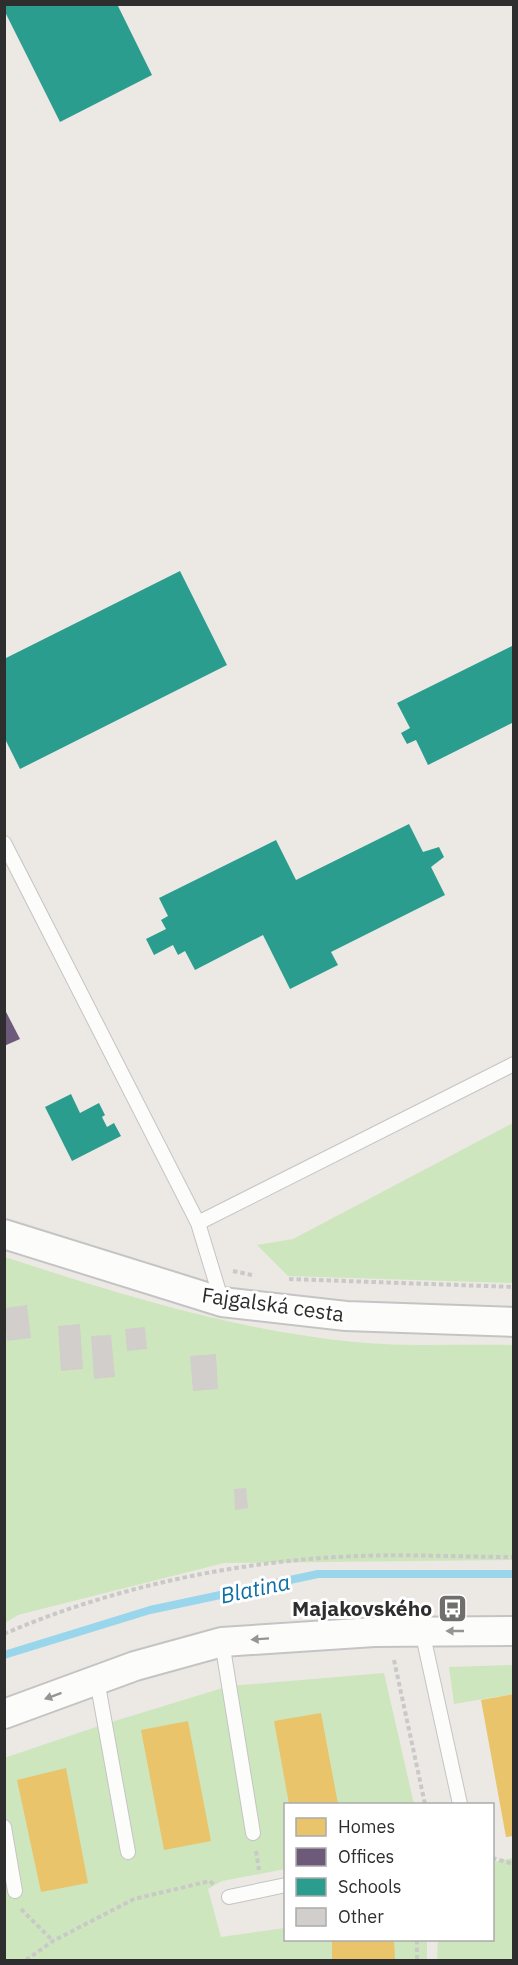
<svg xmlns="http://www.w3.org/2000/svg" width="518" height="1965" font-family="'IBM Plex Sans',sans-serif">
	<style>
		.green { fill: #cee6be }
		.homes { fill: #e9c46a }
		.offices { fill: #6d597a }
		.schools { fill: #2a9d8f }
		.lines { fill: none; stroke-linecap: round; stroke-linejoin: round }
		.stream { stroke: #99d6ec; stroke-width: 8 }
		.building { fill: #d1cecb }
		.service-casing { stroke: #c5c4c5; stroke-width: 16 }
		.minor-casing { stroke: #c5c4c5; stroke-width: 32 }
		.path { stroke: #c9c9c8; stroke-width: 4; stroke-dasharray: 4.5 3; stroke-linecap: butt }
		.service { stroke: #fcfcfb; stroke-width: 14 }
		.minor { stroke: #fcfcfb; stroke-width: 28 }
		.oneway { fill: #959594 }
		.labels { text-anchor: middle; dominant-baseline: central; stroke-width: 6; stroke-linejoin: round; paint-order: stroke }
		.street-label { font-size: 21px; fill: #2e2e2e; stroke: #fff }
		.poi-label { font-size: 21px; font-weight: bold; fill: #2e2e2e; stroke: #fff; text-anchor: end }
		.water-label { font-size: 22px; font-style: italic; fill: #0d6fa3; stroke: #fff }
	</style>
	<rect width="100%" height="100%" fill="#ece8e4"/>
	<path class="green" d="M513 1123V1283L288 1276 257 1245 293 1239Z
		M5 1257C118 1294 234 1330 354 1342 406 1347 461 1344 513 1345V1560L224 1563 18 1615 5 1623Z
		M513 1665V1694L454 1704 449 1667Z
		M384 1673 414 1804H286L285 1869 222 1881 208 1889 221 1937 285 1928 286 1940H427V1960H5L4 1758 105 1724 229 1686Z
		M513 1858V1960H437L438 1940H492L493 1862Z"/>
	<path class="homes" d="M514 1694V1836L506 1837 481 1700Z
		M321 1713 338 1804H289L274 1721Z
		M188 1721 211 1841 164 1850 141 1730Z
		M66 1768 88 1883 41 1892 17 1780Z
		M332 1940H394L395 1960H332Z"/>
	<path class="offices" d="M4 1008 20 1039 4 1046Z"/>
	<path class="schools" d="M4 4H117L152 75 60 122 4 10Z
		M180 571 227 665 20 769 4 737V659Z
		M514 645V722L428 765 416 740 407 744 401 733 410 728 397 703Z
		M409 824 423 852 439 847 444 857 431 867 445 895 331 952 338 965 290 989 263 935 195 970 185 951 178 955 173 945 154 955 146 939 166 929 161 920 168 916 159 898 276 840 296 880Z
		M71 1094 80 1113 99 1103 105 1115 102 1117 107 1127 114 1123 121 1136 72 1161 45 1107Z"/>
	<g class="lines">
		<path class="stream" d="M4 1655 150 1610 318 1574H514"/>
	</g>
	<path class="building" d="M27 1305 31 1338 7 1341 4 1308Z
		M80 1324 83 1369 61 1371 58 1326Z
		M145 1327 147 1349 127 1351 125 1329Z
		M111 1335 115 1377 94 1379 91 1336Z
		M216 1354 218 1389 193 1391 190 1356Z
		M246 1488 248 1508 235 1510 234 1489Z"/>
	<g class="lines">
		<defs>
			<path id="service" d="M4 843 198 1223 222 1302
				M198 1223 514 1064
				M422 1631 460 1804
				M222 1642 253 1833
				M97 1680 128 1852
				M4 1827 15 1891
				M229 1897 286 1885"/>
			<path id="minor" d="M4 1234 222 1302 346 1316 514 1322
				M4 1714 135 1666 222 1642 374 1632 514 1631"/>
		</defs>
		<use href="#service" class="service-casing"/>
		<use href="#minor" class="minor-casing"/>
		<path class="path" d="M233 1271 252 1275
			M289 1279 514 1287
			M4 1634C112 1587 241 1560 359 1556 410 1554 462 1557 514 1557
			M394 1660 425 1804
			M256 1851 259 1870
			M492 1858 514 1864
			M21 1909 53 1941
			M417 1940V1960
			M26 1960 53 1941 134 1899 210 1881 215 1886"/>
		<use href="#service" class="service"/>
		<use href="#minor" class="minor"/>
	</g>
	<defs><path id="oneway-solid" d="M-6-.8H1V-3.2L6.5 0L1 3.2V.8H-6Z" transform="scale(1.5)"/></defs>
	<g class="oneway">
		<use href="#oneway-solid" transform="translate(455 1631) rotate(180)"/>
		<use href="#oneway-solid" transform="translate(260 1639) rotate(176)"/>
		<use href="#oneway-solid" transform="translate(53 1696) rotate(160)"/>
	</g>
	<defs>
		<symbol id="bus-square" viewBox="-11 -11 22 22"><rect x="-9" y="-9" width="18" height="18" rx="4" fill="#706f6e" stroke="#fff"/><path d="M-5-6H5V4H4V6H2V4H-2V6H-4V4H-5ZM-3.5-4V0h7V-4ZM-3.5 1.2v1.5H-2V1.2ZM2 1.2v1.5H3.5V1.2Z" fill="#fff"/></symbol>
	</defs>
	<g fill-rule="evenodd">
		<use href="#bus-square" x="436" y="1592" width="33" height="33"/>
	</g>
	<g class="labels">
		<g class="street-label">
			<text transform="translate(273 1304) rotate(8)">Fajgalská cesta</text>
		</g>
		<g class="poi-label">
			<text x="432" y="1608">Majakovského</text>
		</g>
		<g class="water-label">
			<text transform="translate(255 1588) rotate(-12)">Blatina</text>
		</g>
	</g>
	<rect width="518" height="1965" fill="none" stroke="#2e2e2e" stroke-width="12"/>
	<rect x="284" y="1803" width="210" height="138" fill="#ffffff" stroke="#ababab" stroke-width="1.5"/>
	<rect x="296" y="1818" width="30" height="18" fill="#e9c46a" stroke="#ababab" stroke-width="1.5"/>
	<text x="338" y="1833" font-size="18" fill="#2e2e2e">Homes</text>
	<rect x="296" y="1848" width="30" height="18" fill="#6d597a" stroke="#ababab" stroke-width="1.5"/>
	<text x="338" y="1863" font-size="18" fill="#2e2e2e">Offices</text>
	<rect x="296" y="1878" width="30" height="18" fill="#2a9d8f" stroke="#ababab" stroke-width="1.5"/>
	<text x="338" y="1893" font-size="18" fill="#2e2e2e">Schools</text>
	<rect x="296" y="1908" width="30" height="18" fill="#d1cecb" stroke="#ababab" stroke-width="1.5"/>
	<text x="338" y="1923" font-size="18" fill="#2e2e2e">Other</text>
</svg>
